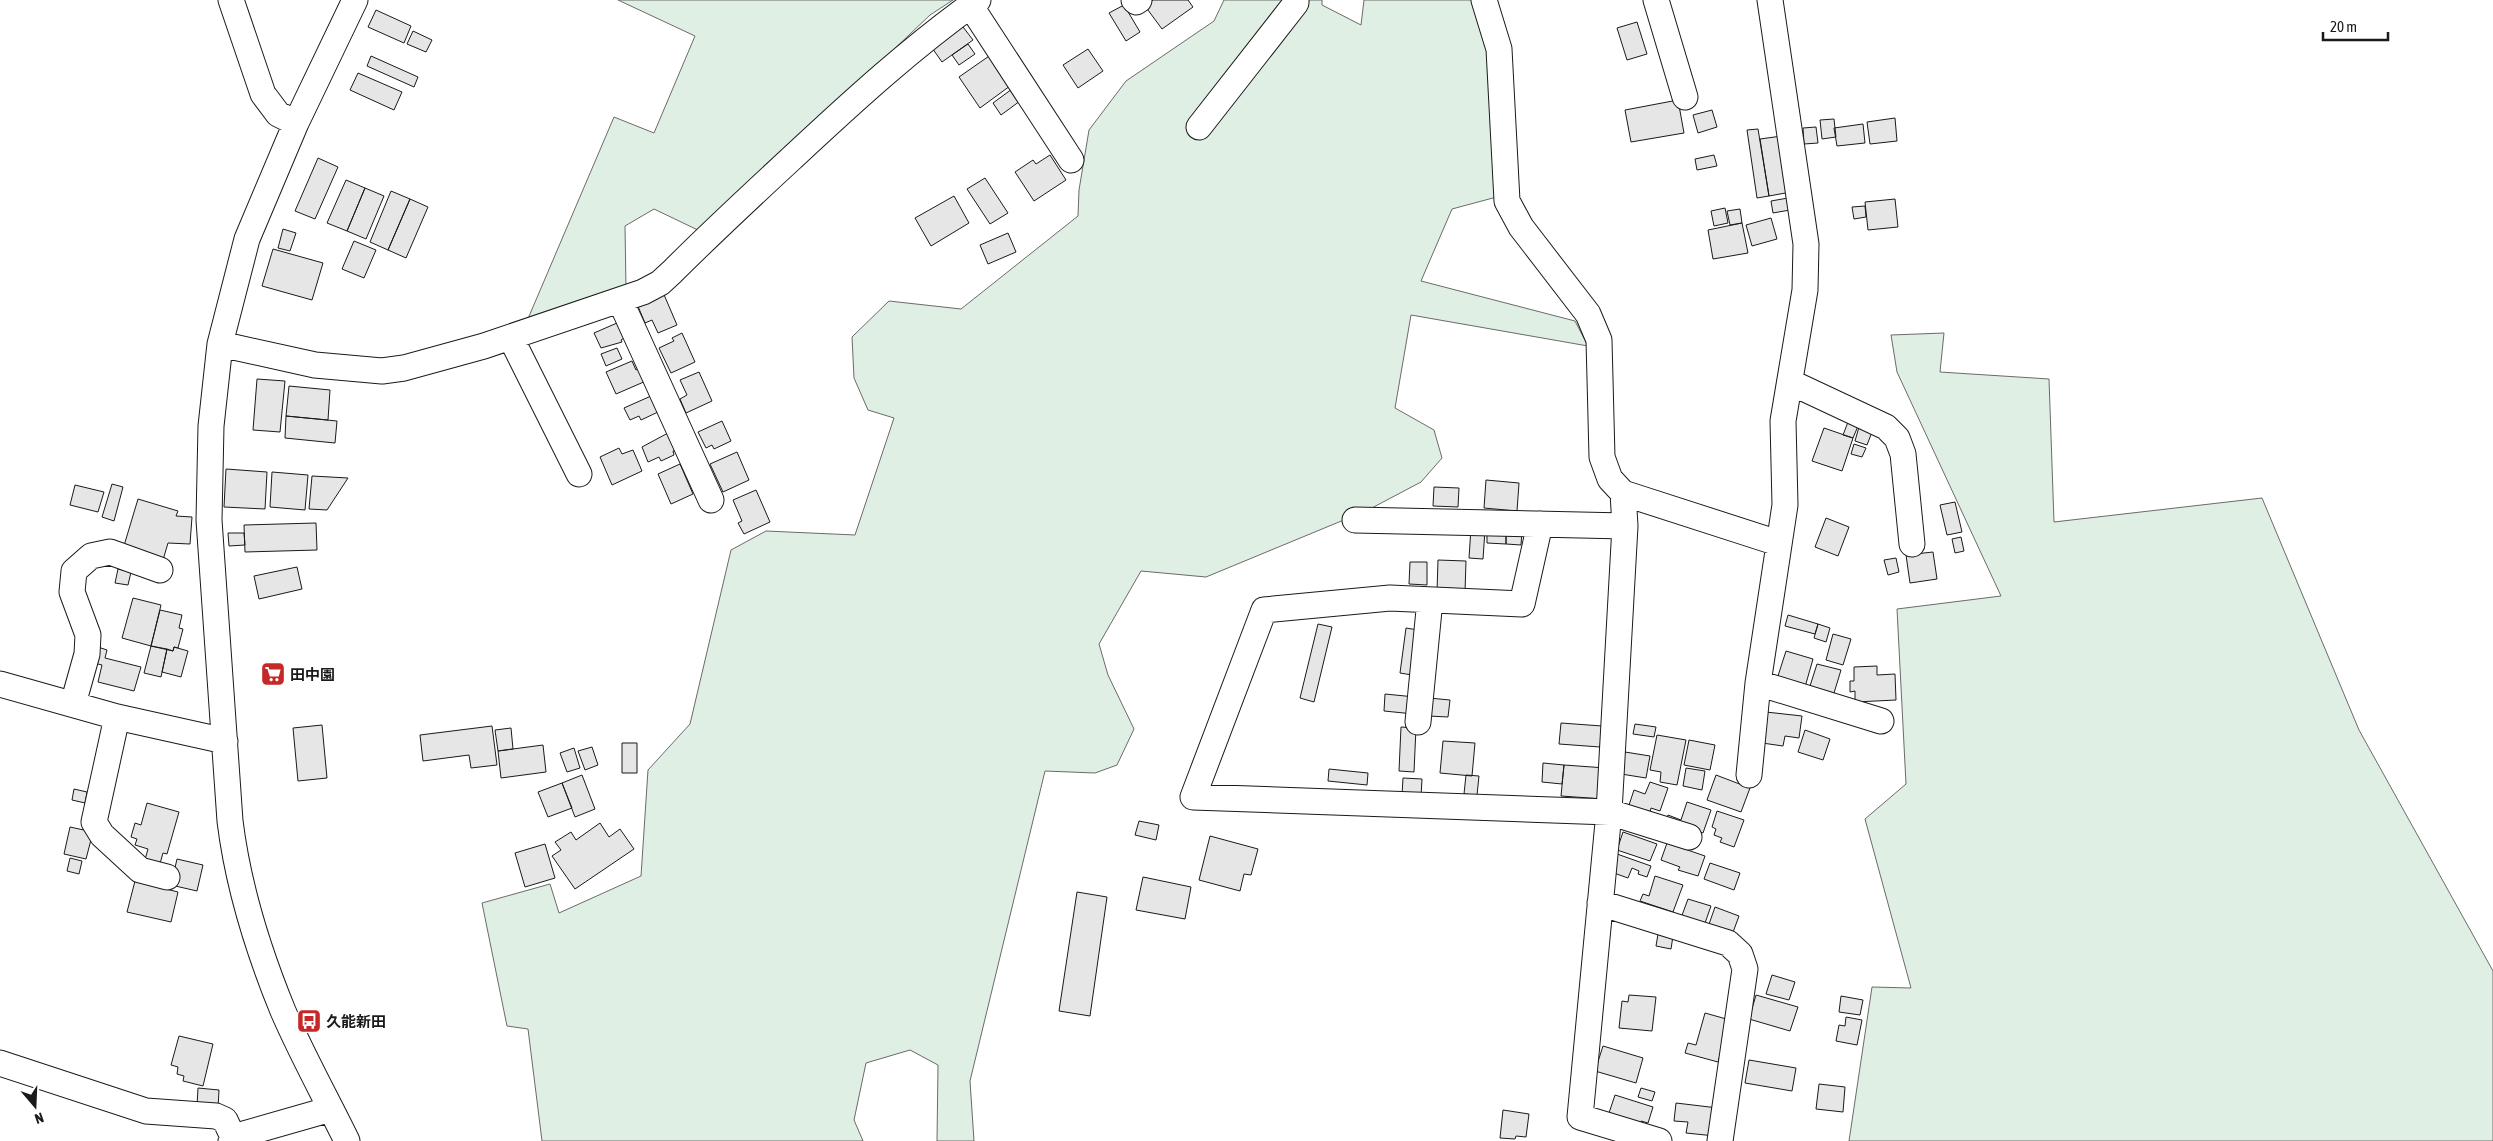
<svg xmlns="http://www.w3.org/2000/svg" width="2493" height="1141" font-family="'Asap Condensed','Noto Sans JP',sans-serif">
	<style>
		.green { fill: #e0efe3; stroke: #6a6a6a }
		.building { fill: #e6e6e6; stroke: #1a1a1a }
		.lines { fill: none; stroke-linecap: round; stroke-linejoin: round }
		.minor-casing { stroke: #1a1a1a; stroke-width: 27 }
		.minor { stroke: #fff; stroke-width: 25 }
		.labels { text-anchor: middle; dominant-baseline: central; stroke-width: 4; stroke-linejoin: round; paint-order: stroke }
		.poi-label { font-size: 15px; font-weight: bold; fill: #1a1a1a; stroke: #fff; text-anchor: start }
	</style>
	<rect width="100%" height="100%" fill="#fff"/>
	<path class="green" d="M618 0H953L930 15 702 232 654 209 625 226 626 288 527 321 614 117 654 133 695 36Z
		M1224 0H1322V5L1361 25 1364 0H1478L1496 48 1504 195 1452 209 1421 281 1575 321 1588 346 1411 315 1395 408 1434 430 1442 458 1421 482 1368 510 1206 577 1141 571 1099 644 1108 675 1134 729 1117 765 1095 773 1045 771 970 1081 974 1141H937L938 1065 910 1050 866 1063 854 1120 863 1141H542L528 1029 507 1026 482 903 550 884 559 913 641 876 648 770 690 724 731 550 766 531 855 535 894 418 868 410 854 378 852 337 889 301 961 309 1078 216 1079 190 1089 130 1126 81 1214 21Z
		M1944 333 1940 372 2049 379 2054 522 2262 498 2359 730 2493 971V1141H1849L1872 987 1911 988 1865 819 1906 784 1897 609 2001 596 1897 372 1891 335Z"/>
	<path class="building" d="M1153 0H1188L1193 7 1162 29 1145 6Z
		M1124 5 1140 32 1126 41 1109 13Z
		M376 10 411 26 404 43 368 27Z
		M1637 22 1647 54 1627 60 1617 28Z
		M960 23 973 40 942 62 930 45Z
		M413 31 432 40 426 52 407 44Z
		M968 44 975 54 959 65 952 55Z
		M1088 49 1103 71 1078 88 1063 65Z
		M992 54 1014 83 980 108 959 77Z
		M371 56 418 77 414 87 367 66Z
		M358 73 402 92 394 110 350 90Z
		M1012 89 1020 101 1001 115 993 103Z
		M1678 100 1684 133 1631 142 1625 110Z
		M1712 110 1717 127 1698 133 1693 115Z
		M1895 118 1897 141 1870 144 1867 122Z
		M1834 119 1836 137 1822 139 1820 120Z
		M1863 124 1865 143 1837 146 1834 128Z
		M1816 127 1818 143 1804 144 1803 128Z
		M1758 129 1769 196 1757 198 1747 130Z
		M1782 136 1791 192 1769 196 1760 139Z
		M1050 155 1066 180 1034 201 1015 172 1033 160 1036 164Z
		M1714 155 1717 166 1697 170 1695 159Z
		M318 158 338 167 315 219 295 211Z
		M985 178 1008 213 990 224 967 189Z
		M346 180 365 188 347 231 327 223Z
		M365 188 384 196 366 239 347 231Z
		M391 191 410 199 388 250 370 242Z
		M954 196 969 223 931 246 915 218Z
		M1788 198 1790 210 1773 213 1771 201Z
		M410 199 428 207 406 258 388 250Z
		M1895 199 1898 227 1868 230 1865 202Z
		M1865 206 1866 217 1854 219 1852 207Z
		M1725 208 1728 223 1714 226 1711 211Z
		M1740 209 1742 223 1730 225 1727 211Z
		M1771 218 1777 239 1752 246 1746 225Z
		M1742 223 1748 253 1713 259 1708 230Z
		M283 229 296 233 290 251 278 248Z
		M1008 233 1016 252 988 264 980 245Z
		M354 241 376 250 364 278 342 269Z
		M273 249 323 263 312 300 262 286Z
		M662 290 677 325 658 333 652 320 645 323 637 304Z
		M617 323 624 338 621 340 622 342 601 348 594 333Z
		M682 333 695 362 671 373 659 348 674 341 672 338Z
		M617 348 622 359 606 366 601 354Z
		M632 361 636 370 640 368 646 381 616 394 606 372Z
		M699 372 712 401 686 413 680 399 687 395 680 380Z
		M257 379 285 381 280 432 253 430Z
		M289 386 330 390 328 420 286 416Z
		M651 396 658 412 641 420 639 416 630 420 624 408Z
		M286 416 337 421 335 443 285 438Z
		M722 421 731 441 714 449 712 445 706 448 698 432Z
		M1848 422 1858 426 1853 438 1843 435Z
		M1859 427 1872 432 1867 445 1855 441Z
		M1824 428 1853 438 1842 471 1812 461Z
		M668 433 676 450 673 451 674 455 661 461 659 457 648 462 642 447Z
		M1854 444 1866 448 1862 457 1851 454Z
		M619 448 622 454 633 450 642 471 612 485 600 457Z
		M737 452 749 480 723 492 710 464Z
		M680 464 693 494 671 504 658 474Z
		M226 469 267 472 265 509 224 507Z
		M272 472 308 475 305 510 270 507Z
		M312 476 348 478 327 510 309 509Z
		M1486 480 1519 483 1517 511 1484 508Z
		M112 484 123 487 114 521 102 517Z
		M75 485 104 492 98 512 70 505Z
		M1434 487 1459 488 1458 507 1433 506Z
		M756 490 770 522 744 534 738 523 742 521 733 500Z
		M138 499 178 511 176 516 192 517 190 544 168 543 163 560 123 549Z
		M1955 502 1962 532 1947 535 1940 505Z
		M1826 518 1849 527 1838 556 1815 547Z
		M316 523 317 550 245 552 244 525Z
		M1471 528 1485 530 1483 559 1469 558Z
		M1487 530 1506 532V544L1487 543Z
		M1506 532H1522L1521 545 1506 544Z
		M228 533H244L245 545 229 546Z
		M1961 537 1964 551 1955 553 1952 539Z
		M1933 552 1937 579 1910 583 1906 555Z
		M1896 558 1899 572 1888 575 1884 560Z
		M1438 560 1466 561 1465 592 1437 591Z
		M1410 562H1427V585L1409 584Z
		M297 567 302 589 259 599 254 576Z
		M118 569 131 572 128 585 115 583Z
		M133 598 161 605 151 646 122 638Z
		M160 610 182 615 179 628 183 629 178 648 174 647 173 651 151 646Z
		M1788 615 1818 624 1815 634 1785 626Z
		M1318 624 1332 627 1314 702 1300 698Z
		M1818 624 1830 628 1826 642 1814 638Z
		M1406 628 1418 630 1412 675 1400 673Z
		M1833 634 1851 639 1843 665 1826 660Z
		M151 646 167 649 161 677 144 673Z
		M98 647 107 650 105 658 141 667 134 691 98 682 102 665 94 663Z
		M174 647 188 651 181 677 162 672 167 649 173 651Z
		M1786 651 1813 659 1805 687 1777 679Z
		M1817 664 1841 670 1834 693 1810 686Z
		M1877 666V675L1895 674 1896 700 1855 702V691L1850 692V681H1854V667Z
		M1385 694 1415 697 1414 714 1384 711Z
		M1429 698 1450 700 1448 717 1428 716Z
		M1766 712 1802 716 1799 738 1785 736 1783 746 1762 743Z
		M1561 723 1602 726 1600 747 1559 744Z
		M1635 724 1656 727 1654 737 1633 734Z
		M322 725 327 778 298 781 293 728Z
		M492 726 497 765 471 768 469 755 423 761 420 735Z
		M1401 727 1416 728 1414 772 1399 771Z
		M511 728 513 749 498 751 495 730Z
		M1805 730 1830 739 1823 760 1798 752Z
		M1657 735 1686 740 1677 785 1660 782 1661 772 1650 770Z
		M1689 740 1715 745 1710 770 1684 765Z
		M1443 741 1475 743 1472 776 1440 773Z
		M622 743H637V773H622Z
		M543 745 546 772 501 778 498 751Z
		M592 747 598 765 585 770 578 751Z
		M574 748 580 768 567 772 560 753Z
		M1625 752 1650 756 1646 778 1621 774Z
		M1543 763 1564 765 1562 784 1542 782Z
		M1564 765 1606 768 1604 799 1561 796Z
		M1686 768 1705 771 1702 790 1683 786Z
		M1329 769 1368 773 1367 785 1328 781Z
		M582 775 595 809 575 817 562 783Z
		M1466 775 1479 776 1477 795 1464 794Z
		M1716 775 1750 788 1741 812 1707 800Z
		M1403 778 1422 779 1421 797 1402 795Z
		M1650 782 1668 788 1660 811 1651 808 1650 812 1629 805 1634 790 1645 794Z
		M562 783 572 808 548 817 538 792Z
		M74 789 87 792 85 803 72 800Z
		M1687 802 1711 810 1703 833 1666 820 1668 815 1681 820Z
		M147 803 179 812 167 854 163 853 159 867 144 863 148 849 135 845 137 839 131 837 135 823 141 825Z
		M1717 811 1744 820 1734 847 1720 842 1722 838 1714 835 1716 829 1712 827Z
		M1139 821 1159 825 1156 840 1135 835Z
		M600 823 609 837 620 829 634 849 575 889 552 856 561 850 555 842 571 832 576 840Z
		M70 827 93 832 86 859 64 854Z
		M1623 832 1657 844 1650 861 1617 850Z
		M1210 836 1258 849 1251 875 1244 874 1240 891 1199 880Z
		M1667 843 1705 856 1698 876 1678 870 1680 867 1661 860Z
		M545 844 555 878 525 887 515 853Z
		M1617 854 1651 866 1647 877 1638 874 1639 871 1632 868 1628 878 1611 872Z
		M70 858 82 861 79 874 67 871Z
		M177 859 203 865 197 891 171 885Z
		M1710 863 1740 873 1734 890 1704 879Z
		M1655 876 1683 885 1673 912 1640 901 1643 894 1649 896Z
		M1143 877 1191 887 1185 919 1136 910Z
		M135 881 178 892 171 922 127 912Z
		M1077 892 1107 897 1090 1016 1059 1011Z
		M1688 899 1711 906 1704 926 1681 918Z
		M1715 907 1739 916 1732 935 1708 927Z
		M1658 934 1673 936 1671 949 1656 946Z
		M1772 975 1795 982 1789 1000 1766 994Z
		M1629 995 1656 997 1652 1031 1619 1028 1622 1001 1628 1002Z
		M1756 995 1798 1007 1790 1031 1749 1019Z
		M1841 996 1863 1000 1860 1015 1839 1012Z
		M1705 1013 1730 1020 1718 1062 1685 1053 1688 1043 1696 1045Z
		M1846 1017 1862 1020 1857 1045 1836 1041 1839 1025 1845 1026Z
		M179 1036 213 1044 203 1086 183 1081 184 1076 177 1074 178 1067 171 1065Z
		M1603 1046 1643 1058 1636 1083 1595 1071Z
		M1749 1060 1796 1068 1792 1091 1745 1083Z
		M1819 1084 1845 1087 1843 1112 1816 1109Z
		M198 1088 219 1090 218 1108 197 1106Z
		M1641 1088 1655 1092 1652 1101 1638 1097Z
		M1615 1095 1653 1107 1648 1123 1641 1121 1640 1126 1608 1116Z
		M1676 1103 1718 1108 1715 1136 1686 1133 1688 1122 1674 1121Z
		M1503 1110 1529 1114 1526 1137 1516 1136 1515 1139 1500 1138Z"/>
	<g class="lines">
		<defs>
			<path id="minor" d="M231 0 263 94 278 114 296 123
				M1134 0 1136 2 1139 0
				M1484 0 1499 49 1507 201 1521 227 1588 314 1599 340 1602 457 1610 479 1623 493 1778 543
				M1656 0 1685 97
				M970 5 1071 160
				M1199 127 1296 3V0
				M620 300 711 500
				M511 338 579 474
				M220 344 315 365 382 371 404 368 484 346 643 292 660 283 672 272C712 232 752 195 793 157 852 102 912 47 978 0
				M1790 382 1886 427 1897 438 1903 454 1912 544
				M1623 493 1625 526 1609 812 1580 1117 1659 1141
				M1355 520 1625 526
				M1540 524 1522 604 1390 598 1264 610 1193 797 1609 812 1689 837
				M1758 683 1881 721
				M0 684 117 717 225 741
				M73 704 87 654 88 635 72 592 74 571 91 556 110 552 160 570
				M117 717 94 822 102 835 140 870 167 877
				M1418 722 1430 600
				M1749 775 1758 683 1785 505 1783 421 1805 290 1806 244 1770 0
				M1600 903 1728 943 1740 954 1745 969 1720 1141
				M0 1063 146 1111 216 1116 225 1120 233 1137
				M231 1141 233 1137 331 1109
				M347 1141C326 1098 302 1055 283 1011 258 950 238 886 230 821L209 520 211 426 220 344 247 239 296 123 355 0"/>
		</defs>
		<use href="#minor" class="minor-casing"/>
		<use href="#minor" class="minor"/>
	</g>
	<defs>
		<symbol id="supermarket-square" viewBox="-11 -11 22 22"><rect x="-9" y="-9" width="18" height="18" rx="4" fill="#c62828" stroke="#fff"/><path d="M-6-5.5h2.5l.6 2H6L4.5 2H-2.5L-4.4-4H-6ZM-1.5 3.2a1.3 1.3 0 1 0 .1 0ZM3 3.2a1.3 1.3 0 1 0 .1 0Z" fill="#fff"/></symbol>
		<symbol id="bus-square" viewBox="-11 -11 22 22"><rect x="-9" y="-9" width="18" height="18" rx="4" fill="#c62828" stroke="#fff"/><path d="M-5-6H5V4H4V6H2V4H-2V6H-4V4H-5ZM-3.5-4V0h7V-4ZM-3.5 1.2v1.5H-2V1.2ZM2 1.2v1.5H3.5V1.2Z" fill="#fff"/></symbol>
	</defs>
	<g fill-rule="evenodd">
		<use href="#supermarket-square" x="259" y="660" width="28" height="28"/>
		<use href="#bus-square" x="295" y="1007" width="28" height="28"/>
	</g>
	<g class="labels">
		<g class="poi-label">
			<text x="290" y="674">田中園</text>
			<text x="326" y="1021">久能新田</text>
		</g>
	</g>
	<g transform="translate(35 1106) rotate(161)" stroke="#ffffff" stroke-width="4" paint-order="stroke">
	<path d="M0-4L9 19L0 12L-9 19Z" fill="#1a1a1a"/>
	<text y="-8" font-size="14" font-weight="bold" text-anchor="middle" fill="#1a1a1a">N</text>
	</g>
	<path d="M2323 32v8h65v-8" fill="none" stroke="#1a1a1a" stroke-width="2.5"/>
	<text x="2330" y="32" font-size="15" fill="#1a1a1a" stroke="#ffffff" stroke-width="4" paint-order="stroke">20 m</text>
</svg>
